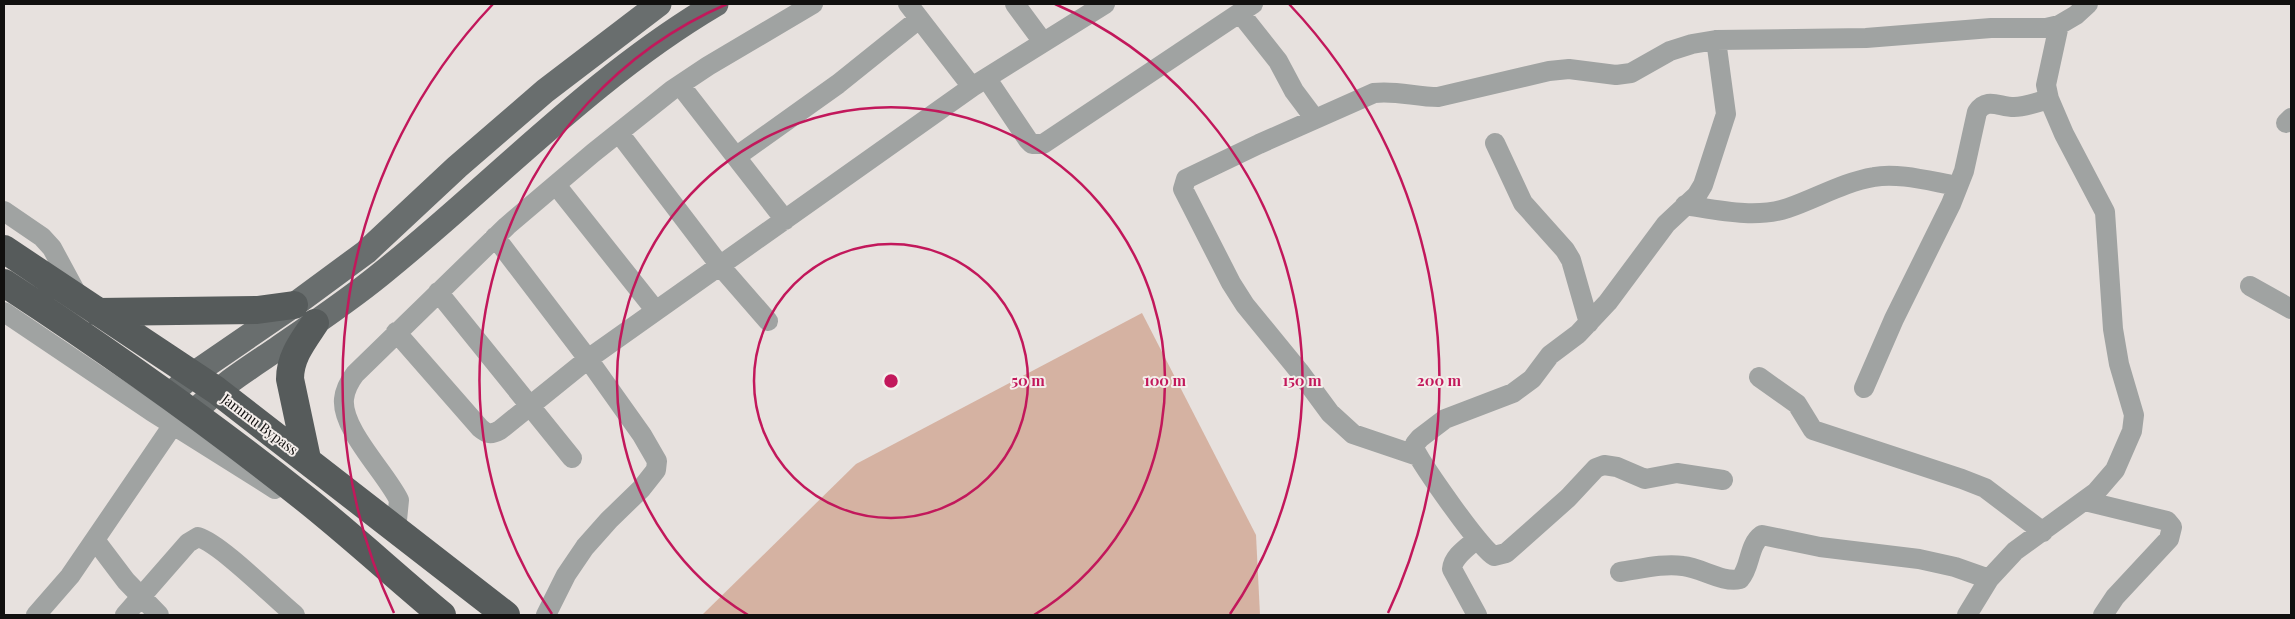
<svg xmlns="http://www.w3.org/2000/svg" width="2295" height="619" font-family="'Playfair Display',serif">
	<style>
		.green { fill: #d5b2a2 }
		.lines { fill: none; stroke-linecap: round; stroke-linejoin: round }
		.minor { stroke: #a0a3a2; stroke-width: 20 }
		.major { stroke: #696e6e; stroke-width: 25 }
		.highway { stroke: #565b5b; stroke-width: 28 }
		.ring { fill: none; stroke: #c2185b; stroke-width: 2.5 }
		.labels { text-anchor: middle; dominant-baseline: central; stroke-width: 4; stroke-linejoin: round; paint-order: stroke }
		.street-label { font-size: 14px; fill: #11100f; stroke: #f4eeeb }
		.centre { fill: #c2185b; stroke: #f4eeeb; stroke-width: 2.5 }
		.ring-label { font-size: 15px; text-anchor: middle; font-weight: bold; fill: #c2185b; stroke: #f4eeeb; stroke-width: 4; stroke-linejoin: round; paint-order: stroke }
	</style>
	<rect width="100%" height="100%" fill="#e7e1de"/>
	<path class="green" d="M1142 313 1256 535 1260 615H702L856 464Z"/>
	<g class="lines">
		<path class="minor" d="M908 4 972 87 1105 4
			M1015 4 1043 42
			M1240 13 1278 61 1294 91 1315 119
			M1716 40 1726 114 1703 185 1697 195 1666 224 1608 302 1578 334 1550 355 1532 379 1513 393 1445 419 1420 438 1415 444V450C1423 466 1481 550 1494 556L1506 553 1568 498 1596 468 1604 465 1617 467 1645 479 1677 473 1723 480
			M987 79 1028 140 1032 144H1043L1253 4
			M680 85 785 220
			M2286 123 2291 118
			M619 133 721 267 768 321
			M1495 143 1523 203 1565 250 1571 260 1589 323
			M737 156 838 84 919 19
			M556 185 656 311
			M1685 205C1718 210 1755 219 1788 208 1817 198 1844 182 1874 177 1898 172 1933 182 1958 186
			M4 211 42 237 52 248 79 298
			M495 237 588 359 642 435 657 461 656 470 641 489 609 520 585 547 566 575 546 615
			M2250 286 2291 309
			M438 292 572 458
			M4 312 151 411 275 489
			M396 332 480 428C487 434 491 435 500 430L588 359 972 87
			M1759 377 1797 404 1813 430 1962 479 1985 488 2043 532
			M1864 388 1894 319 1951 204 1964 171 1977 112C1987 97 1999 107 2014 107 2025 107 2038 102 2049 99
			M1418 456 1353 434 1330 413 1299 371 1245 305 1231 283 1183 189 1186 179 1259 144 1374 93C1395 90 1416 97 1438 97L1549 71 1569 69 1616 75 1631 73 1670 51 1692 44 1716 40 1866 38 1991 28H2046L2059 25 2076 15 2088 4
			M2085 501 2167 521 2172 527 2169 539 2115 597 2103 615
			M396 530 399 500C386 473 341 429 344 399 345 389 349 382 355 374L507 226 593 153 672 90 708 66 813 4
			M95 540 126 581 159 615
			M1620 572C1641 569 1663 563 1683 566 1702 568 1722 583 1740 579 1751 567 1748 545 1762 535L1820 547 1919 559 1955 567 1989 579
			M36 615 70 576 173 425
			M125 615 188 543 198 537C221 544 273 597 295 615
			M1477 615 1452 569C1453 556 1468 547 1477 539
			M1967 615 1989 579 2015 551 2096 492 2115 470 2132 431 2134 415 2119 364 2113 329 2105 212 2064 134 2049 99 2046 85 2059 25"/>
		<path class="major" d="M169 396 192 375 294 305 366 252 457 167 545 91 659 4
			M193 413C220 386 246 370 277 349 312 325 348 301 381 274 493 184 592 77 716 4"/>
		<path class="highway" d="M4 249 216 390 506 615
			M4 283C107 350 207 421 303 497 351 535 395 576 442 615
			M98 312 257 310 294 305
			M307 459 290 379C290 357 303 341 315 323"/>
	</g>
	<g class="ring">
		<circle cx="891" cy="381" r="137"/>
		<path d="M748 615A274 274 0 1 1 1034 615"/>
		<path d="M552 614A411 411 0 0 1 727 4M1055 4A411 411 0 0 1 1230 614"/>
		<path d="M394 613A548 548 0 0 1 493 4M1289 4A548 548 0 0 1 1388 613"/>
	</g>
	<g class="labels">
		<g class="street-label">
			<text transform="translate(260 424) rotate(37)">Jammu Bypass</text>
		</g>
	</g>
	<circle cx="891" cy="381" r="8" class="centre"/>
	<g class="ring-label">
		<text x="1028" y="386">50 m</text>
		<text x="1165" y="386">100 m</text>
		<text x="1302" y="386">150 m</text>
		<text x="1439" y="386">200 m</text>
	</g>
	<rect width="2295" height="619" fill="none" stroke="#11100f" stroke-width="10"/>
</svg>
